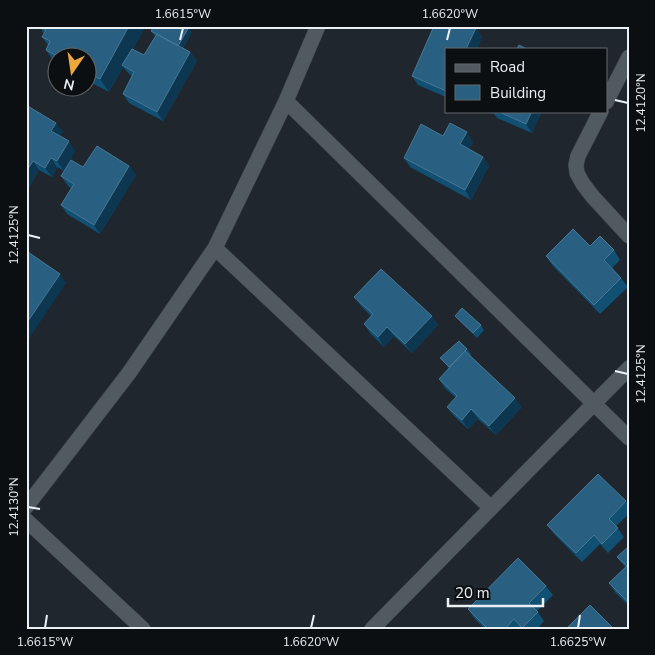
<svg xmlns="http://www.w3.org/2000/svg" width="655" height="655" font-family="'Nunito Sans',sans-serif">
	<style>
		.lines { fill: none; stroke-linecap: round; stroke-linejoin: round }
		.street-casing { stroke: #3b4046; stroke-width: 16 }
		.street { stroke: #515a61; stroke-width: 15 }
		.wall { fill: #114f73 }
		.shaded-wall { fill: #0d3751 }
		.building { fill: #296081; stroke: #477793 }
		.ticks { fill: none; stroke: #ebf0f4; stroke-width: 2 }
		.neatline { fill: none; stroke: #ebf0f4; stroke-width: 2 }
		.ticks-label { font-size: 12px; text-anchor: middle; fill: #ebf0f4 }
	</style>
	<rect width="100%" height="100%" fill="#1f262d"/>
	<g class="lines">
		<defs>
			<path id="street" d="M286 101 629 438
				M606 102 629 57
				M601 111 578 156 576 165 577 173 583 184 593 197 629 236
				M215 248 491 508
				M26 507 129 373 215 248 286 101 318 26
				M26 520 143 629
				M372 629 629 368"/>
		</defs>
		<use href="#street" class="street-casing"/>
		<use href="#street" class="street"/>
	</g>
	<path class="wall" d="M39 26 145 27 133 49 144 55 155 36 151 31 192 32 183 48 190 52 197 61 163 121 129 103 123 94 132 76 129 74 123 67 109 92 88 81V58H58V64L55 63 46 50 48 45 42 37 44 34Z
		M434 26H471L476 28 482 37 477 49H446V97L418 85 412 76Z
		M26 105 63 132 60 136 75 151 64 171 57 167 52 177 39 170 27 191Z
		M492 111H542L532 133 497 118Z
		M443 136 473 142 469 149 483 157 489 166 471 200 410 167 404 158Z
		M129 166 136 175 100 234 67 214 61 205 71 188 68 186 61 176 83 167Z
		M590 246 614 250 620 260 612 268 621 278 628 287 600 314 552 265 546 256Z
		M354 297 432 316 438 325 412 353 394 336 384 347 370 333 364 324 371 316 361 306Z
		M455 316 481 325 484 330 477 338Z
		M467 349 471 354 470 355 522 407 496 435 478 419 468 429 454 416 447 407 456 398 445 388 439 379 449 368 440 358Z
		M626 501 629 505V514L616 526 624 537 608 553 600 544 582 562 554 534 547 525Z
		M629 546V606L615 592 609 583 625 567 617 557Z
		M546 586 553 595 537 611 544 621 537 629H485L474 618 468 609Z"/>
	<path class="shaded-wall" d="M129 26 145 27 109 92 100 79Z
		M189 27 192 32 181 51 178 46Z
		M476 28 482 37 477 49H466Z
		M190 52 197 61 163 121 157 112Z
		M532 111H542L532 133 526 124Z
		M56 123 63 132 58 140 51 131Z
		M467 132 473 142 467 154 460 144Z
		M69 141 75 151 64 171 57 161Z
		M483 157 489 166 471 200 465 190Z
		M51 158 57 167 52 177 45 168Z
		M33 161 39 170 27 191 26 172Z
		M129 166 136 175 100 234 94 225Z
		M60 274 66 283 28 340 26 338V324Z
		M432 316 438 325 412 353 405 344Z
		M387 327 394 336 384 347 378 337Z
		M26 345 29 350 26 354Z
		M515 398 522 407 496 435 489 426Z
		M471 409 478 419 468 429 462 420Z"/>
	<path class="building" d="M39 26H129L100 79 88 73V58H60L46 50 50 41 42 37 46 30Z
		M154 26H187L189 27 178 46 151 31Z
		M434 26H471L476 28 466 49H446V91L412 76Z
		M157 34 190 52 157 112 123 94 134 72 122 65 132 49 144 55Z
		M519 45 527 49H517Z
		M26 105 56 123 51 131 69 141 57 161 51 158 45 168 33 161 26 172Z
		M497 111H532L526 124Z
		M450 123 467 132 460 144 483 157 465 190 404 158 421 124 443 136Z
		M97 146 129 166 94 225 61 205 74 184 61 176 71 160 83 167Z
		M573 229 590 246 600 236 614 250 604 260 621 278 594 305 546 256Z
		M28 252 60 274 26 324V255Z
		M381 269 432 316 405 344 387 327 378 337 364 324 373 314 354 297Z
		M462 308 481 325 473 333 455 316Z
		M459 341 467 349 449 367 440 358Z
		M465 351 515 398 489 426 471 409 462 420 447 407 457 396 439 379Z
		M598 474 626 501 609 519 618 528 602 544 594 535 576 553 547 525Z
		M629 546V603L609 583 627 566 617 557Z
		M518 558 546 586 529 603 538 612 522 628 514 619 505 629H488L468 609Z
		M590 605 614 629H566Z"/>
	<path class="ticks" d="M180 40 183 28M447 40 450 28M615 100 628 103M28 235 40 238M615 371 628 374M28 507 40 509M45 628 47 615M311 628 314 615M578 628 580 615"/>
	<rect width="655" height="655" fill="none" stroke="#0c0f12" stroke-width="55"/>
	<rect x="445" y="48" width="162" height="65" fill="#0c0f12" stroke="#65696c"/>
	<rect x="455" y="64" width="25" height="8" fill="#515a61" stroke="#65696c"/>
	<text x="490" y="72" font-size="15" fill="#ebf0f4">Road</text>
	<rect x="455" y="85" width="25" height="15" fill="#296081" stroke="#65696c"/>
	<text x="490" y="98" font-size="15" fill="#ebf0f4">Building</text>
	<g transform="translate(72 72) rotate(193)"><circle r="24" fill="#0c0f12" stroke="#65696c"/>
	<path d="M0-4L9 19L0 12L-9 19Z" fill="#eda83b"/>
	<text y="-8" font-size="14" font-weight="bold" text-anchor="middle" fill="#ebf0f4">N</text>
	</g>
	<path d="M448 598v8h95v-8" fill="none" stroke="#ebf0f4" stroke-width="2.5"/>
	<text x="455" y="598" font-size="15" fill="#ebf0f4" stroke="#0c0f12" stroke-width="4" paint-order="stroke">20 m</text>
	<rect x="28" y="28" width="600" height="600" class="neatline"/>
	<g class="ticks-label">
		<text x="183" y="18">1.6615°W</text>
		<text x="450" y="18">1.6620°W</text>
		<text transform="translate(641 103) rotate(-90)" y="4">12.4120°N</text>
		<text transform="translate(14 235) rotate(-90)" y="4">12.4125°N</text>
		<text transform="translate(641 374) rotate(-90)" y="4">12.4125°N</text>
		<text transform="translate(14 507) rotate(-90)" y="4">12.4130°N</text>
		<text x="45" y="646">1.6615°W</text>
		<text x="311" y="646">1.6620°W</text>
		<text x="578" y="646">1.6625°W</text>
	</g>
</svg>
